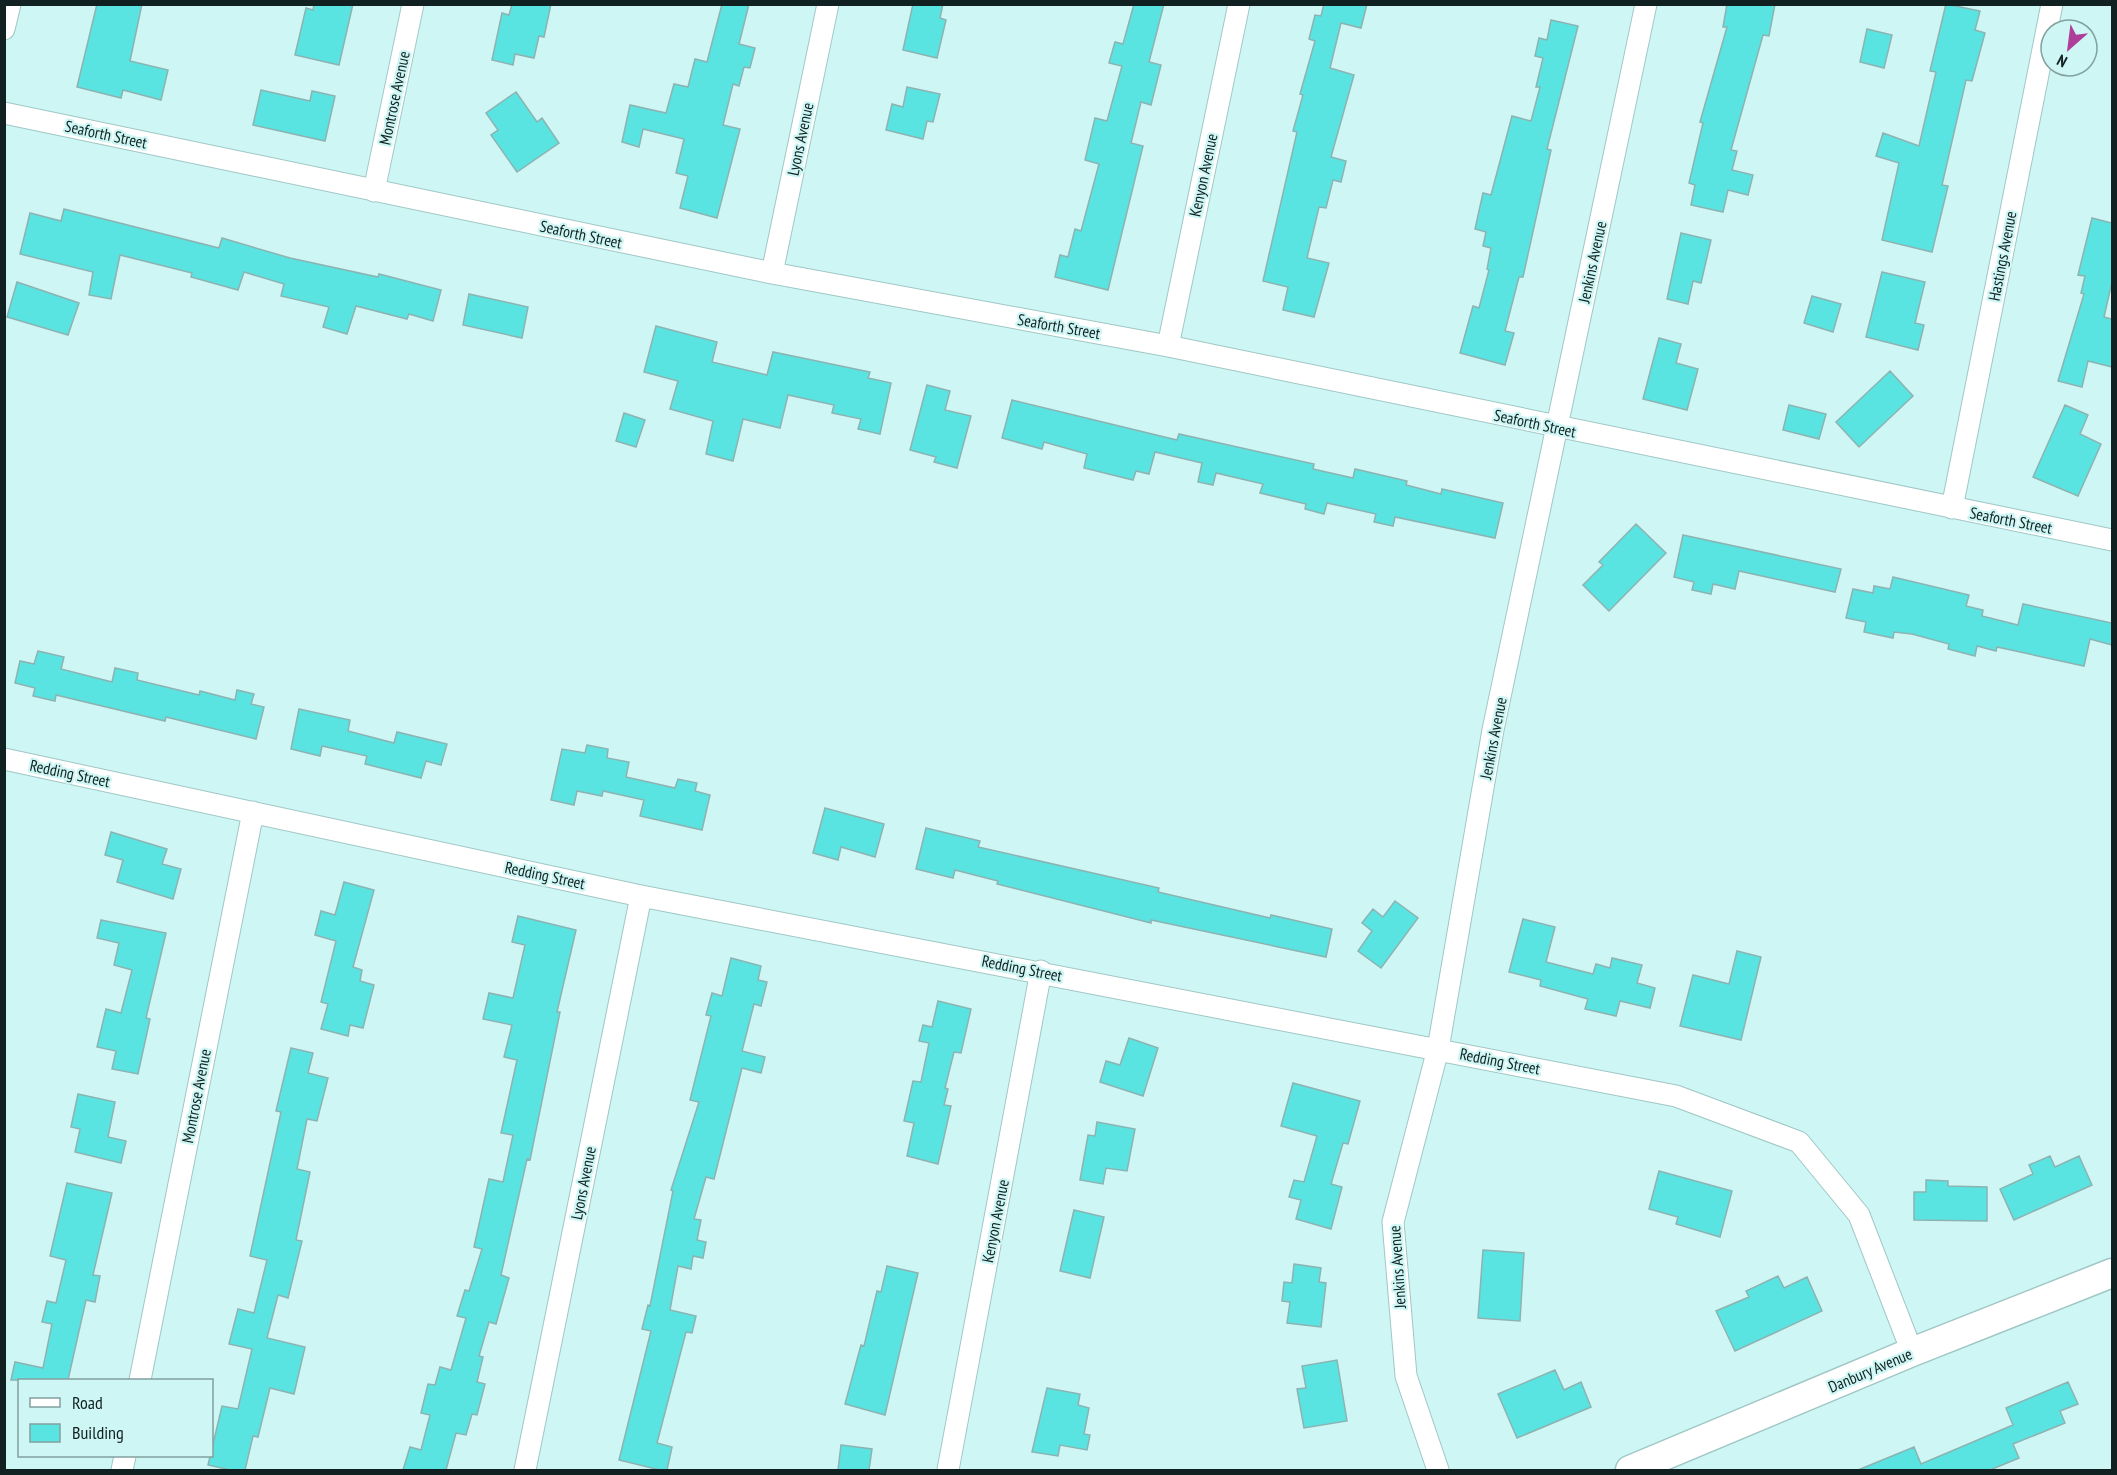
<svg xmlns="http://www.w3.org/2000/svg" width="2117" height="1475" font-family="'PT Sans Narrow',sans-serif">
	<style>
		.building { fill: #59e4e1; stroke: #8cb3b2; stroke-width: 1.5 }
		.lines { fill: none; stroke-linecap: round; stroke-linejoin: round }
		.street-casing { stroke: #a0c7c5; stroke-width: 23 }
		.secondary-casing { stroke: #a0c7c5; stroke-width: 31 }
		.street { stroke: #fff; stroke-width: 21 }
		.secondary { stroke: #fff; stroke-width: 28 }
		.labels { text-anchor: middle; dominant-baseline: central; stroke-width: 4.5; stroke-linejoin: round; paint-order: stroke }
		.street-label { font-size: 16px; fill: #112020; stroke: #cdf6f4 }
	</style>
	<rect width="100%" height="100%" fill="#cdf6f4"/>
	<path class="building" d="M97 4H142L130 61 168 70 161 100 123 90 121 98 77 87Z
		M314 4H353L339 65 295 55 306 8 313 10Z
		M512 4H551L544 37 539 36 534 58 515 54 513 65 492 60 502 13 509 15Z
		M722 4H749L739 44 755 48 750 68 744 67 739 86 733 84 723 125 740 129 717 218 680 208 688 176 676 173 684 139 643 129 639 147 622 142 630 105 666 113 674 84 688 87 695 59 707 62Z
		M913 4H943L940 18 946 20 937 58 903 50Z
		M1134 4H1164L1149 62 1161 65 1151 105 1141 102 1131 143 1143 146 1108 290 1055 277 1060 255 1068 257 1075 229 1081 231 1099 164 1085 160 1095 118 1107 121 1122 66 1109 63 1115 42 1123 44Z
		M1324 4H1367L1361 28 1341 23 1330 68 1354 75 1331 157 1346 161 1341 182 1333 180 1326 208 1319 207 1307 258 1329 263 1314 317 1283 310 1288 287 1263 281 1297 132 1293 131 1303 95 1300 94 1315 41 1309 39 1315 15 1321 16Z
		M1727 4H1775L1769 36 1763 35 1731 150 1737 151 1732 170 1753 175 1748 195 1728 190 1723 212 1691 205 1695 185 1689 183 1703 123 1700 122 1727 27H1723Z
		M1946 4 1980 11 1975 30 1985 33 1972 81 1966 80 1942 185 1948 186 1932 252 1882 240 1899 163 1876 156 1883 133 1919 146 1936 72 1930 71Z
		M1551 20 1578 26 1547 149 1551 150 1523 277H1519L1505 331 1514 333 1505 365 1460 353 1473 306 1479 308 1489 270 1487 269 1491 248 1483 246 1486 232 1475 229 1483 193 1491 195 1512 116 1531 121 1540 87H1536L1543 58 1535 56 1539 38 1547 40Z
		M1867 29 1892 35 1884 68 1860 62Z
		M907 87 940 94 933 122 927 121 923 139 886 130 892 104 903 107Z
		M261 90 310 101 312 91 335 96 325 141 253 125Z
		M516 92 537 122 542 118 559 143 517 172 491 135 498 130 486 113Z
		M64 209 219 248 222 238 290 258 378 277 379 274 441 290 433 321 409 314 407 319 356 306 347 334 323 327 329 307 281 296 284 284 244 272 238 290 191 277 192 273 120 255 111 299 89 295 93 272 20 254 30 213 61 221Z
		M2092 218 2112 223V282L2104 317 2112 319V367L2088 361 2082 387 2058 381 2084 294 2081 293 2085 276 2078 275Z
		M1681 233 1711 240 1701 283 1693 281 1688 304 1667 299Z
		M1882 272 1925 282 1915 323 1924 325 1918 350 1866 337Z
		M17 282 79 303 68 335 7 317Z
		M469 294 528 307 522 338 463 325Z
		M1812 296 1841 304 1833 332 1804 323Z
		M656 326 717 342 712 362 767 375 773 352 870 372 868 378 891 383 880 434 858 429 861 419 832 413 834 405 788 395 780 428 743 419 733 461 706 454 713 421 670 409 678 381 644 372Z
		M1659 338 1681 344 1676 363 1698 369 1687 410 1643 399Z
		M1890 371 1913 396 1859 447 1836 422Z
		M927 385 950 391 945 410 971 416 957 468 934 462 936 457 910 450Z
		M1012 400 1177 440 1179 434 1314 464 1313 469 1353 478 1355 469 1407 481 1406 485 1441 494 1442 489 1503 503 1495 538 1395 517 1393 526 1374 522 1376 514 1327 503 1324 514 1305 509 1306 504 1260 493 1263 484 1216 473 1213 485 1198 482 1202 463 1155 452 1149 474 1136 471 1133 480 1084 468 1087 454 1044 442 1042 449 1002 438Z
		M1789 405 1826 414 1819 439 1783 430Z
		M2065 405 2088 415 2080 434 2101 444 2078 496 2033 477Z
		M624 413 645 420 636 447 616 441Z
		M1636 524 1666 553 1609 611 1583 585 1603 565 1599 562Z
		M1683 535 1841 569 1835 592 1739 571 1735 589 1713 584 1711 594 1692 590 1694 582 1674 577Z
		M1893 577 1969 595 1966 606 1983 610 1982 616 2018 625 2023 604 2112 623V645L2090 639 2084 666 1997 647 1996 651 1977 646 1975 656 1948 649 1949 644 1912 634 1894 632 1893 638 1864 632 1866 622 1846 618 1853 589 1873 593 1874 586 1890 589Z
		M38 651 64 657 61 669 112 682 115 668 138 673 137 680 199 695 200 691 235 700 237 690 254 694 251 704 264 707 256 739 166 717 165 721 56 695 55 701 33 696 35 688 15 683 20 661 34 664Z
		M299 709 350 720 348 731 394 743 397 732 447 744 441 765 426 761 421 778 365 764 367 756 322 746 320 756 291 749Z
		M587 745 608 749 607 758 629 762 626 777 675 788 678 779 697 783 695 791 710 795 702 830 640 816 644 800 603 791 602 796 577 791 574 805 551 800 562 749 585 753Z
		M825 808 884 824 875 857 841 847 838 860 813 853Z
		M926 828 980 841 978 847 1159 888 1158 892 1270 918 1271 915 1332 929 1326 957 1151 920V923L997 884 998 881 955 870 953 878 916 869Z
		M111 832 167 849 162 864 181 869 173 899 117 882 123 860 105 855Z
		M344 882 374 890 353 967 362 970 360 981 374 985 363 1028 350 1025 348 1036 321 1029 328 1004 321 1002 336 941 315 935 321 911 335 915Z
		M1395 901 1418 918 1381 968 1358 951 1372 931 1362 923 1373 909 1383 917Z
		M518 916 576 930 557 1012H560L530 1160 527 1159 501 1275 509 1278 496 1324 489 1322 479 1356 483 1357 477 1382 485 1384 477 1415 472 1414 466 1435 456 1433 446 1470H403L410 1447 421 1450 430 1415 421 1413 428 1384 435 1385 440 1367 451 1370 466 1318 457 1316 465 1290 469 1291 482 1249 474 1247 489 1179 503 1182 513 1135 501 1133 517 1060 504 1057 512 1025 483 1019 489 993 513 998 525 945 512 942Z
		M1523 919 1555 927 1546 962 1593 974 1596 964 1610 968 1612 958 1642 965 1637 983 1655 988 1650 1008 1620 1001 1616 1016 1585 1009 1588 999 1540 986 1541 980 1509 972Z
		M101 920 166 933 146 1018 150 1019 138 1074 112 1069 116 1051 97 1047 106 1009 121 1013 132 970 114 965 119 943 97 938Z
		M1737 951 1761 957 1741 1040 1680 1026 1693 975 1729 984Z
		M731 958 761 966 758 980 767 982 761 1006 754 1004 742 1051 765 1057 761 1073 742 1068 714 1179 706 1177 694 1219 701 1220 697 1240 706 1242 703 1258 693 1256 691 1269 678 1266 670 1310 696 1316 692 1333 686 1332 657 1443 672 1447 667 1470H660L619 1460 651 1331 642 1329 648 1305 650 1306 673 1191 671 1190 699 1102 690 1100 711 1016 706 1015 712 993 722 996Z
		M938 1001 971 1009 961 1053 954 1052 945 1088 948 1089 944 1105 951 1106 938 1164 907 1156 914 1123 904 1121 913 1081 921 1082 929 1043 919 1041 923 1025 932 1027Z
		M1129 1038 1158 1048 1143 1096 1100 1082 1106 1061 1120 1065Z
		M291 1048 313 1053 308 1073 328 1078 317 1121 307 1119 297 1169 310 1172 296 1240 302 1241 288 1298 278 1295 267 1338 305 1347 294 1394 270 1388 258 1437 253 1436 245 1470H230L208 1465 222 1406 238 1409 252 1349 229 1344 238 1309 254 1313 267 1260 250 1256 281 1112 276 1111Z
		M1293 1083 1360 1101 1348 1144 1343 1143 1331 1184 1342 1187 1331 1229 1296 1219 1301 1200 1289 1197 1294 1180 1304 1182 1317 1136 1281 1126Z
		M78 1094 115 1102 108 1137 126 1141 121 1163 75 1152 80 1129 71 1127Z
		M1097 1122 1135 1129 1127 1171 1106 1168 1103 1184 1080 1180 1088 1135 1095 1136Z
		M2050 1156 2055 1167 2079 1156 2092 1185 2014 1220 2000 1189 2033 1174 2029 1165Z
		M1659 1171 1732 1191 1720 1237 1676 1224 1678 1217 1649 1209Z
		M1926 1180 1948 1181V1186L1987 1187V1221L1914 1220V1192H1926Z
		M67 1183 112 1193 93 1275 100 1276 95 1302 86 1300 68 1380H11L15 1362 43 1368 52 1324 42 1322 47 1301 56 1303 66 1260 50 1256Z
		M1074 1210 1104 1217 1090 1278 1060 1271Z
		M1483 1250 1524 1253 1520 1321 1478 1318Z
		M1294 1264 1321 1268 1319 1282 1326 1283 1321 1327 1287 1323 1290 1302 1282 1301 1284 1282 1292 1283Z
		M887 1266 918 1273 885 1415 845 1404 861 1345 864 1346 877 1291 881 1292Z
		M1778 1276 1784 1288 1807 1277 1822 1311 1735 1351 1716 1311 1749 1297 1746 1291Z
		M1337 1360 1347 1421 1304 1428 1297 1389 1306 1388 1302 1366Z
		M1555 1370 1564 1390 1581 1382 1591 1407 1517 1438 1498 1394Z
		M2068 1382 2078 1404 2060 1411 2065 1423 2013 1444 2019 1458 1990 1470H1858L1914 1447 1921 1464 2013 1425 2006 1408Z
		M1047 1388 1080 1394 1078 1405 1089 1408 1084 1434 1090 1435 1087 1450 1060 1445 1058 1456 1032 1452Z
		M841 1445 872 1449 869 1470H838Z"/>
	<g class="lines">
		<defs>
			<path id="street" d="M4 29 10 4
				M4 113 772 273 1168 346 2112 540
				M374 191 413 4
				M772 273 828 4
				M1168 346 1239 4
				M1952 508 2052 4
				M4 759 641 896 1676 1096 1799 1142 1859 1215 1912 1352
				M140 1380 253 812
				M122 1470 125 1456
				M525 1470 641 896
				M948 1470 1041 971
				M1438 1470 1406 1376 1393 1222 1438 1049 1493 730 1646 4"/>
			<path id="secondary" d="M1630 1470 1912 1352 2112 1273"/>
		</defs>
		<use href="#street" class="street-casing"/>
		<use href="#secondary" class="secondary-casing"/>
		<use href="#street" class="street"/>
		<use href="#secondary" class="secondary"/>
	</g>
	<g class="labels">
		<g class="street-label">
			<text transform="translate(394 98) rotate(-78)">Montrose Avenue</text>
			<text transform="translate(106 134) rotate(12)">Seaforth Street</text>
			<text transform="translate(800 139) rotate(-78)">Lyons Avenue</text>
			<text transform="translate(1203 175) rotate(-78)">Kenyon Avenue</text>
			<text transform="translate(581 234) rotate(12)">Seaforth Street</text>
			<text transform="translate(2002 256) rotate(-79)">Hastings Avenue</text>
			<text transform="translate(1592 262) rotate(-78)">Jenkins Avenue</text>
			<text transform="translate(1059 326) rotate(10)">Seaforth Street</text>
			<text transform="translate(1535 423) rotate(12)">Seaforth Street</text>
			<text transform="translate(2011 520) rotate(11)">Seaforth Street</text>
			<text transform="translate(1493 738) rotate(-79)">Jenkins Avenue</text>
			<text transform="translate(70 773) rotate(12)">Redding Street</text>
			<text transform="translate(545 875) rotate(12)">Redding Street</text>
			<text transform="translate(1022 968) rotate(11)">Redding Street</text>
			<text transform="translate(1500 1061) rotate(11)">Redding Street</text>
			<text transform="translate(196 1096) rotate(-79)">Montrose Avenue</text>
			<text transform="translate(583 1183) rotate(-79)">Lyons Avenue</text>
			<text transform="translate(995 1221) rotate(-79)">Kenyon Avenue</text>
			<text transform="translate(1397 1267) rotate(-94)">Jenkins Avenue</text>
			<text transform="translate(1870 1370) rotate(-23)">Danbury Avenue</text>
		</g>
	</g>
	<rect width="2117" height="1475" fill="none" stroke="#112020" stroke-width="12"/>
	<rect x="18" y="1379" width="195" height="78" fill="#cdf6f4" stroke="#82a09f" stroke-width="1.5"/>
	<rect x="30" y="1398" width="30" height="9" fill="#ffffff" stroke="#82a09f" stroke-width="1.5"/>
	<text x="72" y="1409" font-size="18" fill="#112020">Road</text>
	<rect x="30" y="1424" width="30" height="18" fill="#59e4e1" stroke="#82a09f" stroke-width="1.5"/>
	<text x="72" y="1439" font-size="18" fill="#112020">Building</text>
	<g transform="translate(2069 48) rotate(208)"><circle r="28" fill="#cdf6f4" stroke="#82a09f" stroke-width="1.5"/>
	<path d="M0-4.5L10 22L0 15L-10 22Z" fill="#af3e9a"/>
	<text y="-9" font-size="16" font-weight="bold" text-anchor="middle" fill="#112020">N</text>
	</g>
</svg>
